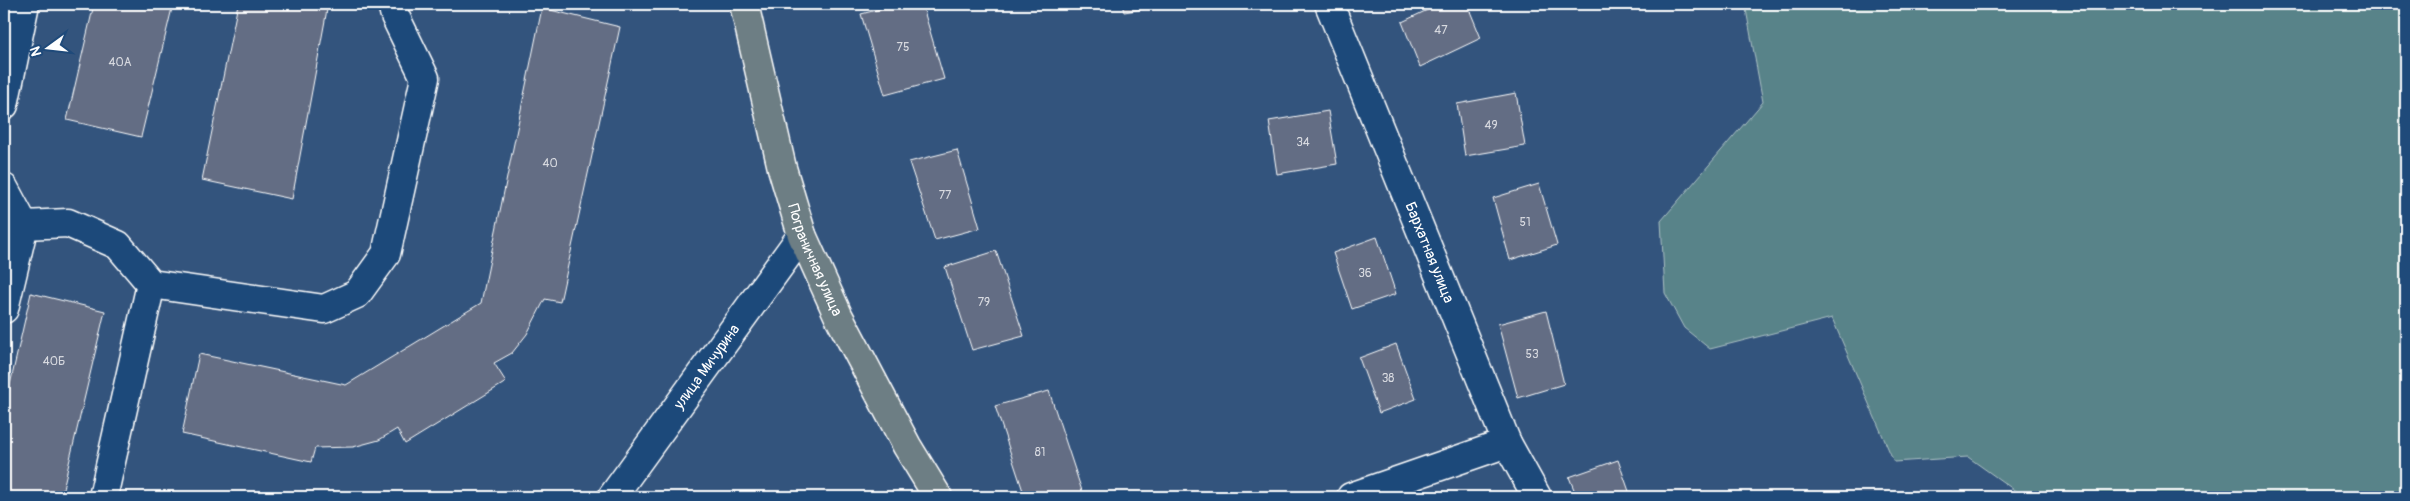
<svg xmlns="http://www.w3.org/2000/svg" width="2410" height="501" font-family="Pangolin,sans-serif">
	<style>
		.green { fill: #598389; stroke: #acc1c4 }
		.building { fill: #636d84; stroke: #fff }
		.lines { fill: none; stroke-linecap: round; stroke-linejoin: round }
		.minor-casing { stroke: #fff; stroke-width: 31 }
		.major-casing { stroke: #fff; stroke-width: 31 }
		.minor { stroke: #1f4a7a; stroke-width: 28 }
		.major { stroke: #6d7e84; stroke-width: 28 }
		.labels { text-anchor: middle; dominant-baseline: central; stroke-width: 4; stroke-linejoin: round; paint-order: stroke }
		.number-label { font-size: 12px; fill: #d8dae0 }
		.street-label { font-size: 15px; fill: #fff; stroke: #1f4a7a }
	</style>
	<rect width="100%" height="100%" fill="#33547d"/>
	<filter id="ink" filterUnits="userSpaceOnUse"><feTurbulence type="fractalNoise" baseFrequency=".02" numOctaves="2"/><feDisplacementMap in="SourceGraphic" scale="10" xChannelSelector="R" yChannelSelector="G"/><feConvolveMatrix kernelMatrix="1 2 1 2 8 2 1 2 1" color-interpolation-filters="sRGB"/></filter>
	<g filter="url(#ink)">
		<path class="green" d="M1745 4H2406V497H2024L1968 457 1894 462 1832 318 1710 349 1684 328 1665 293 1661 221 1763 102Z"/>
		<path class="building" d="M94 4H173L141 137 67 120Z
			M238 4H328L292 199 202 180Z
			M521 4H543L542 8Z
			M900 4H922L944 79 885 95 861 14Z
			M1122 4H1174L1124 12Z
			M1440 4H1467L1481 38 1420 67 1402 22Z
			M542 8 620 27 560 302 545 299 527 334 512 353 494 363 506 382 405 444 397 429 379 440 353 447 315 448 311 462 182 434 199 354 346 385 481 303Z
			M1516 93 1525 146 1465 156 1457 104Z
			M1328 111 1337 164 1277 174 1269 121Z
			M957 150 980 228 935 240 909 162Z
			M1539 184 1557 245 1510 260 1493 198Z
			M1377 237 1396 294 1352 309 1333 253Z
			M996 251 1024 336 972 350 945 267Z
			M31 293 105 311 61 497H4V411Z
			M1546 311 1564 384 1518 398 1498 324Z
			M1396 344 1416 399 1379 413 1359 358Z
			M1049 391 1084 497H1025L995 406Z
			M1618 460 1631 497H1577L1569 477Z"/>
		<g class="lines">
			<defs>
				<g id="minor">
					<path id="s1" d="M1329 4 1507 443 1537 497"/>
					<path d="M4 105 25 4"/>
					<path d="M4 188 24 225 4 309"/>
					<path d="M24 225 68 223 118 245 151 284 324 309 357 294 386 254 425 78 395 16 392 4"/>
					<path d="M103 497 151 284"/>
					<path id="s2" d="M612 497 802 235"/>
					<path d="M1351 497 1507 443"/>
				</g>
				<g id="major">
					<path id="s3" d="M744 4 782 168 802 235 838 315 907 446 938 497"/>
				</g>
			</defs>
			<use href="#minor" class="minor-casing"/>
			<use href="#major" class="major-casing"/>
			<use href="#minor" class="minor"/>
			<use href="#major" class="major"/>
		</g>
	</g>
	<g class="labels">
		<g class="number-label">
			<text x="1441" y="30">47</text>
			<text x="903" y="47">75</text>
			<text x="120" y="62">40А</text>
			<text x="1491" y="125">49</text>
			<text x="1303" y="142">34</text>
			<text x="550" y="163">40</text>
			<text x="945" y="195">77</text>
			<text x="1525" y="222">51</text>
			<text x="1365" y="273">36</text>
			<text x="984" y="302">79</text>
			<text x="1532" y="354">53</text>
			<text x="54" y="361">40Б</text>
			<text x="1388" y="378">38</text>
			<text x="1040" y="452">81</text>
		</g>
		<g class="street-label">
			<text stroke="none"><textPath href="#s1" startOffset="268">Бархатная улица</textPath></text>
			<text stroke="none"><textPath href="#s3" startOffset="266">Пограничная улица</textPath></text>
			<text stroke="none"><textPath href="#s2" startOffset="161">улица Мичурина</textPath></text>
		</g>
	</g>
	<rect width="2410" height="501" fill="none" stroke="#1f4a7a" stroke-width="20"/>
	<rect x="10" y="10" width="2390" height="481" fill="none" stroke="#fff" stroke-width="2" filter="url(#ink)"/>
	<g transform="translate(48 48) rotate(255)" stroke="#1f4a7a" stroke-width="4" paint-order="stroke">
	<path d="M0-4L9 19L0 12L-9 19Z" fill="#ffffff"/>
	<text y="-8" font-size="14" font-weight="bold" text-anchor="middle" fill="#ffffff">N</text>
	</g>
</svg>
